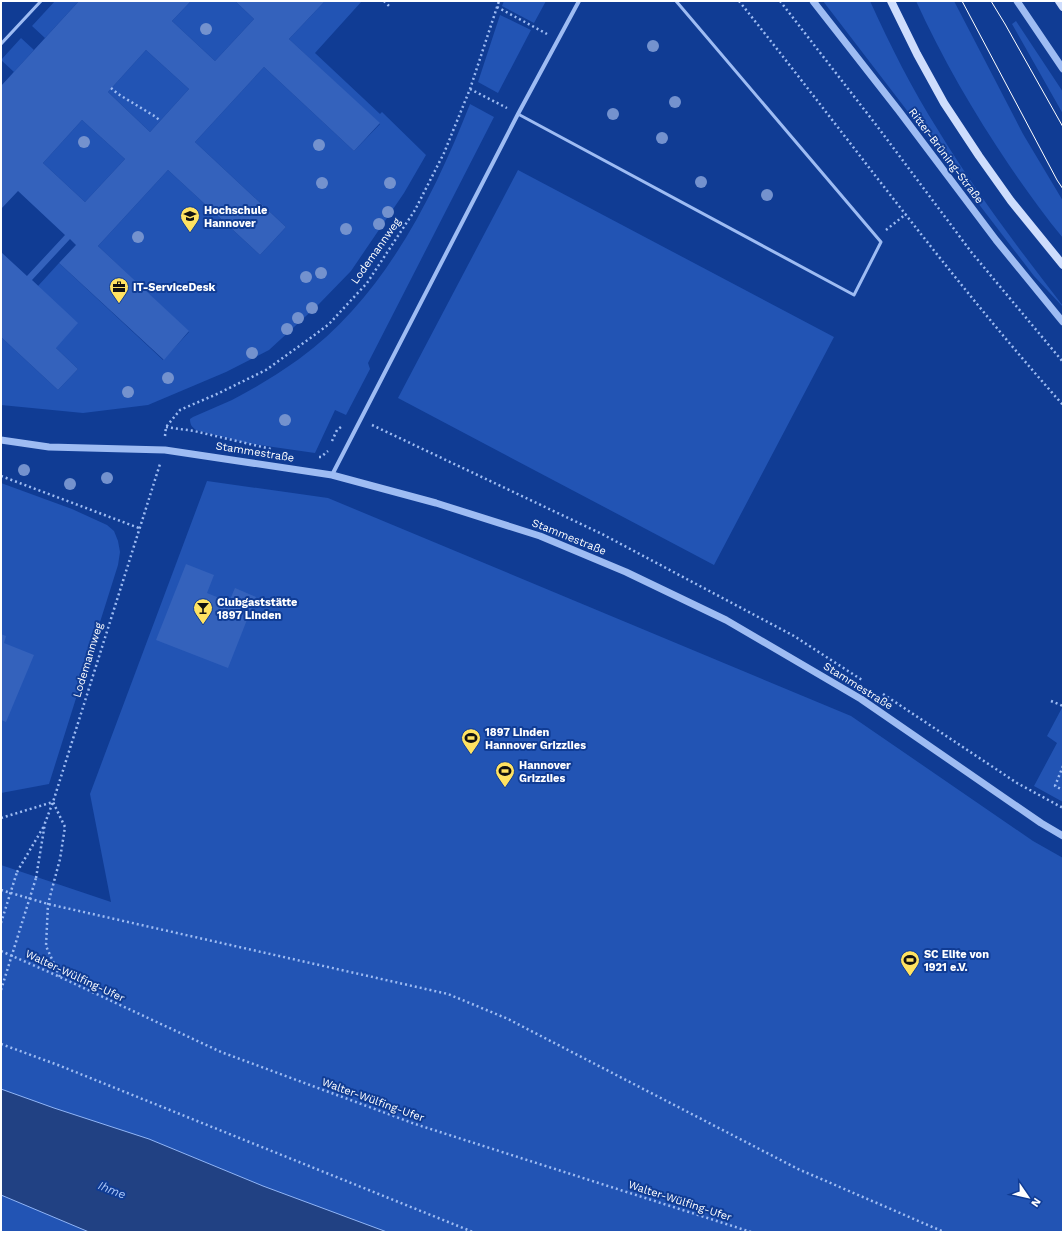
<svg xmlns="http://www.w3.org/2000/svg" width="1064" height="1233" font-family="'Work Sans',sans-serif">
	<style>
		.green { fill: #2254b4 }
		.water { fill: #214183; stroke: #90b5f7 }
		.building { fill: #3462bc; fill-rule: evenodd }
		.lines { fill: none; stroke-linecap: round; stroke-linejoin: round }
		.path { stroke: #9ebcf3; stroke-width: 2.5; stroke-dasharray: 2 3; stroke-linecap: butt }
		.service { stroke: #9ebcf3; stroke-width: 3 }
		.minor { stroke: #9ebcf3; stroke-width: 4 }
		.tertiary { stroke: #9ebcf3; stroke-width: 7 }
		.secondary { stroke: #ceddfd; stroke-width: 8 }
		.tram { stroke: #fff; stroke-width: 1 }
		.path-bridge { stroke: #9ebcf3; stroke-width: 2.5; stroke-dasharray: 2 3; stroke-linecap: butt }
		.tree { fill: #7492ce }
		.labels { text-anchor: middle; dominant-baseline: central; stroke-width: 4; stroke-linejoin: round; paint-order: stroke }
		.street-label { font-size: 11px; fill: #fff; stroke: #103c94 }
		.poi-label { font-size: 11px; font-weight: bold; fill: #fff; stroke: #103c94; text-anchor: start }
		.water-label { font-size: 12px; font-style: italic; fill: #abc7fa; stroke: #103c94 }
	</style>
	<rect width="100%" height="100%" fill="#103c94"/>
	<path class="green" d="M55 1H79L45 38 32 26Z
		M191 1H235L254 19 215 61 172 21Z
		M325 1H362L315 53 380 114 382 112 426 155 404 193 351 271 318 305 269 350 226 372 148 405 83 413 1 405V337L58 390 78 369 56 348 38 286 59 263 163 360 189 332 98 246 168 170 260 255 286 227 195 142 264 67 354 151 380 124 289 39Z
		M504 1H546L534 23 502 6Z
		M823 1H870C890 45 912 89 938 130 975 191 1019 249 1063 306V307L1034 276Z
		M916 1H954L1023 134 1063 201V238C1044 215 1026 190 1009 165 974 113 942 58 916 1Z
		M500 15 531 30 498 93 478 82Z
		M1016 21 1063 92V114L1012 24Z
		M21 38 34 50 14 72 1 60Z
		M146 50 189 89 150 132 108 92Z
		M470 104 494 117 368 363 370 369 346 415 335 410 315 453 246 443 196 430C192 427 190 425 190 419L193 417C206 411 219 406 232 400 255 388 278 374 299 359 383 298 433 198 470 104Z
		M82 120 125 159 85 202 43 163Z
		M518 170 834 337 714 565 398 398Z
		M207 481 328 498 851 716 1033 841 1063 858V1232H1V865L111 902 90 794Z
		M1 483 72 509 107 525 114 531 118 541 120 552 118 565 49 784 1 793Z
		M1063 706V802L1034 786 1057 743 1047 736Z"/>
	<path class="water" d="M1 1089 54 1108 149 1139 263 1186 387 1232H89L1 1195Z"/>
	<path class="building" d="M79 1H191L172 21 215 61 254 19 235 1H325L289 39 380 123 354 151 264 67 195 142 286 227 260 255 168 170 98 246 189 331 164 360 59 263 76 245 70 239 32 280 78 323 56 348 78 369 58 390 1 337V252L27 276 65 235 18 191 1 209V86ZM146 50 189 89 150 132 108 92ZM82 120 125 159 85 202 43 163Z
		M186 564 214 575 207 593 229 602 235 588 256 597 228 668 156 640Z
		M1 634 6 636 4 643 34 655 6 722 1 720Z"/>
	<g class="lines">
		<path class="path" d="M384 1 389 6
			M739 1C847 136 948 276 1063 405
			M780 1 877 126 972 253 1063 362
			M497 7 547 34
			M111 88 118 94 156 117 160 121
			M470 89 507 108
			M886 230 906 214
			M372 425 602 534 794 636 862 680
			M166 427 194 431 271 449
			M165 436 166 427 180 410 217 394 266 370 309 339 329 324 367 283 415 210 444 153 470 89 499 1
			M332 441 337 430 341 427
			M319 457H321L328 451
			M1 476 139 528
			M883 694 1017 783 1063 808
			M1051 701 1063 706
			M1063 766 1055 786 1063 790
			M1 818 53 802 65 827 60 859 48 904 46 946 60 977
			M17 872 44 826
			M36 878 45 823 53 802 160 464
			M1 890 48 904 448 994 508 1019 798 1169 944 1232
			M1 951 60 977 221 1052 415 1124 751 1232
			M1 1044 58 1065 473 1232"/>
		<path class="service" d="M1 44 41 1
			M518 114 854 295 881 242 676 1"/>
		<path class="minor" d="M332 475 518 114 579 1"/>
		<path class="tertiary" d="M813 1 899 111 996 240 1063 322
			M1017 1 1063 69
			M1 440 49 447 165 450 332 475 436 503 540 536 626 572 726 620 861 699 1041 823 1063 836"/>
		<path class="secondary" d="M891 1 917 54 944 103 979 156 1011 201 1063 265
			M1059 1 1063 7"/>
		<path class="tram" d="M962 1 1057 180 1063 189
			M991 1 1005 24 1063 127"/>
		<path class="path-bridge" d="M1 923 17 872
			M1 990 36 878"/>
	</g>
	<g class="tree">
		<circle cx="206" cy="29" r="6"/>
		<circle cx="653" cy="46" r="6"/>
		<circle cx="675" cy="102" r="6"/>
		<circle cx="613" cy="114" r="6"/>
		<circle cx="662" cy="138" r="6"/>
		<circle cx="84" cy="142" r="6"/>
		<circle cx="319" cy="145" r="6"/>
		<circle cx="701" cy="182" r="6"/>
		<circle cx="322" cy="183" r="6"/>
		<circle cx="390" cy="183" r="6"/>
		<circle cx="767" cy="195" r="6"/>
		<circle cx="388" cy="212" r="6"/>
		<circle cx="379" cy="224" r="6"/>
		<circle cx="346" cy="229" r="6"/>
		<circle cx="138" cy="237" r="6"/>
		<circle cx="321" cy="273" r="6"/>
		<circle cx="306" cy="277" r="6"/>
		<circle cx="312" cy="308" r="6"/>
		<circle cx="298" cy="318" r="6"/>
		<circle cx="287" cy="329" r="6"/>
		<circle cx="252" cy="353" r="6"/>
		<circle cx="168" cy="378" r="6"/>
		<circle cx="128" cy="392" r="6"/>
		<circle cx="285" cy="420" r="6"/>
		<circle cx="24" cy="470" r="6"/>
		<circle cx="107" cy="478" r="6"/>
		<circle cx="70" cy="484" r="6"/>
	</g>
	<defs>
		<symbol id="university-pin" viewBox="-11 -11 22 30"><path d="M0 17L-7.5 6A9.5 9.5 0 1 1 7.5 6Z" fill="#ffe261" stroke="#103c94"/><path d="M0-5L7-2L0 1L-7-2ZM-4 1L0 2.5L4 1V4Q0 6-4 4Z" fill="#111"/></symbol>
		<symbol id="office-pin" viewBox="-11 -11 22 30"><path d="M0 17L-7.5 6A9.5 9.5 0 1 1 7.5 6Z" fill="#ffe261" stroke="#103c94"/><path d="M-6-3h4V-5.5h4V-3h4V5H-6ZM-1-4.5V-3h2v-1.5ZM-6 0V1H6V0Z" fill="#111"/></symbol>
		<symbol id="bar-pin" viewBox="-11 -11 22 30"><path d="M0 17L-7.5 6A9.5 9.5 0 1 1 7.5 6Z" fill="#ffe261" stroke="#103c94"/><path d="M-6-5H6L.8 .8V4.5H3.5V6h-7V4.5H-.8V.8Z" fill="#111"/></symbol>
		<symbol id="stadium-pin" viewBox="-11 -11 22 30"><path d="M0 17L-7.5 6A9.5 9.5 0 1 1 7.5 6Z" fill="#ffe261" stroke="#103c94"/><path d="M0-5a6.5 5 0 1 0 0 10a6.5 5 0 1 0 0-10ZM-3.5-1.8h7v3.6h-7Z" fill="#111"/></symbol>
	</defs>
	<g fill-rule="evenodd">
		<use href="#university-pin" x="179" y="205" width="22" height="30"/>
		<use href="#office-pin" x="108" y="276" width="22" height="30"/>
		<use href="#bar-pin" x="192" y="597" width="22" height="30"/>
		<use href="#stadium-pin" x="460" y="727" width="22" height="30"/>
		<use href="#stadium-pin" x="494" y="760" width="22" height="30"/>
		<use href="#stadium-pin" x="899" y="949" width="22" height="30"/>
	</g>
	<g class="labels">
		<g class="street-label">
			<text transform="translate(946 156) rotate(53)">Ritter-Brüning-Straße</text>
			<text transform="translate(376 251) rotate(-55)">Lodemannweg</text>
			<text transform="translate(255 452) rotate(9)">Stammestraße</text>
			<text transform="translate(569 537) rotate(22)">Stammestraße</text>
			<text transform="translate(88 660) rotate(-73)">Lodemannweg</text>
			<text transform="translate(858 686) rotate(32)">Stammestraße</text>
			<text transform="translate(75 976) rotate(25)">Walter-Wülfing-Ufer</text>
			<text transform="translate(373 1100) rotate(20)">Walter-Wülfing-Ufer</text>
			<text transform="translate(680 1201) rotate(18)">Walter-Wülfing-Ufer</text>
		</g>
		<g class="poi-label">
			<text x="204" y="210">Hochschule<tspan x="204" dy="13">Hannover</tspan></text>
			<text x="133" y="287">IT-ServiceDesk</text>
			<text x="217" y="602">Clubgaststätte<tspan x="217" dy="13">1897 Linden</tspan></text>
			<text x="485" y="732">1897 Linden<tspan x="485" dy="13">Hannover Grizzlies</tspan></text>
			<text x="519" y="765">Hannover<tspan x="519" dy="13">Grizzlies</tspan></text>
			<text x="924" y="954">SC Elite von<tspan x="924" dy="13">1921 e.V.</tspan></text>
		</g>
		<g class="water-label">
			<text transform="translate(112 1190) rotate(21)">Ihme</text>
		</g>
	</g>
	<rect width="1064" height="1233" fill="none" stroke="#ffffff" stroke-width="4"/>
	<g transform="translate(1028 1197) rotate(124)" stroke="#103c94" stroke-width="3" paint-order="stroke">
	<path d="M0-3L7 15L0 10L-7 15Z" fill="#ffffff"/>
	<text y="-6" font-size="11" font-weight="bold" text-anchor="middle" fill="#ffffff">N</text>
	</g>
</svg>
